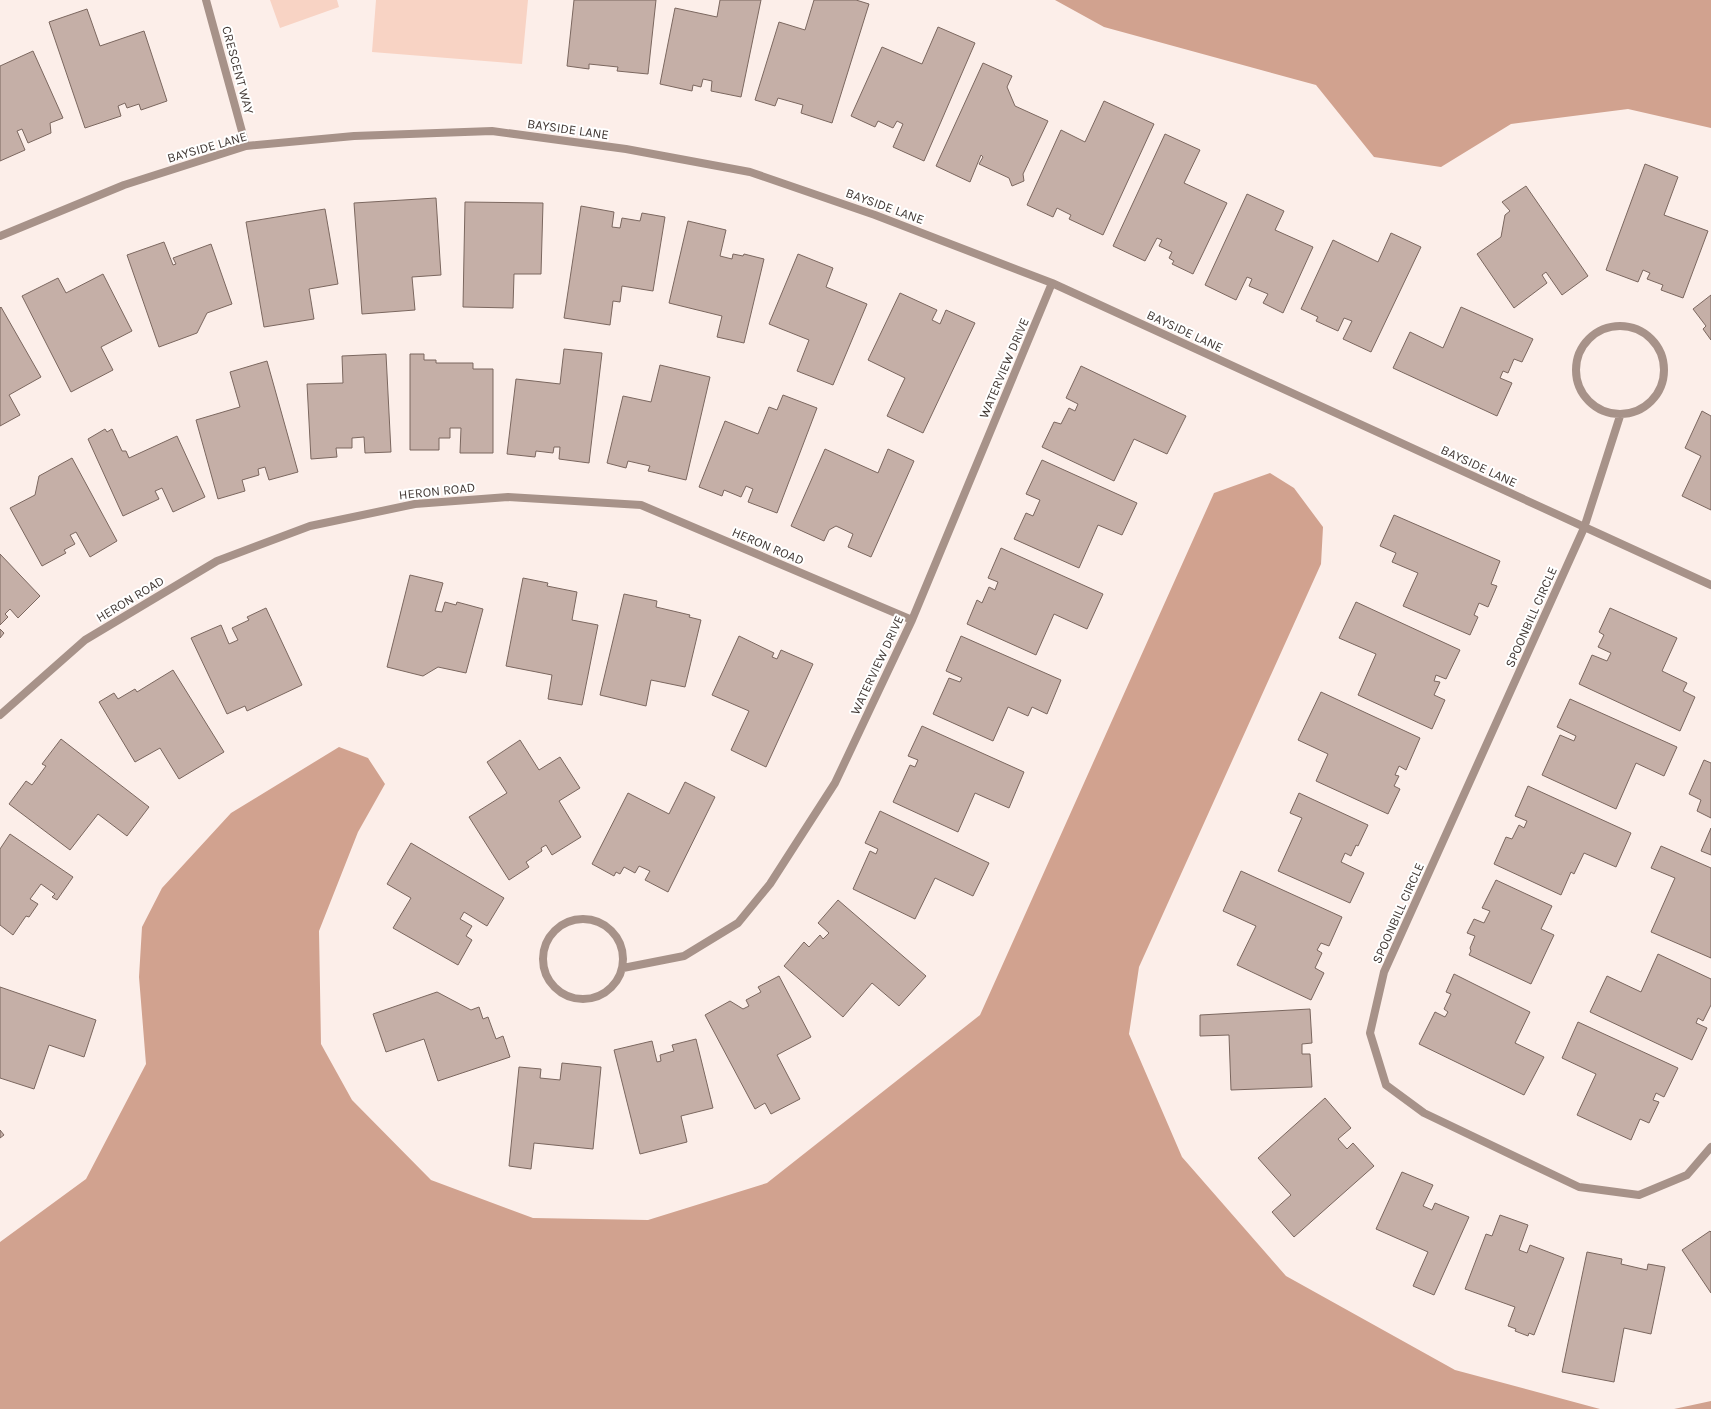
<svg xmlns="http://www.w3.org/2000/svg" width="1711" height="1409" font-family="Karla,sans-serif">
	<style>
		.green { fill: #f8d3c4 }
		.water { fill: #d1a28f }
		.building { fill: #c5afa7; stroke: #7b675f }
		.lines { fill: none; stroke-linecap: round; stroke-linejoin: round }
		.street { stroke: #a79289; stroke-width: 8 }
		.labels { text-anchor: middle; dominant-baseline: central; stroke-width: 4; stroke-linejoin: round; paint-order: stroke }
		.street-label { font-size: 13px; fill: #423935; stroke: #fff }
	</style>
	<rect width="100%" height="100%" fill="#fceee9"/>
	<path class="green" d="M270 0H337L339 7 280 28Z
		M376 0H528L522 64 372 52Z"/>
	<path class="water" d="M1055 0H1711V128L1628 109 1511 124 1441 167 1374 157 1316 85 1104 27Z
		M1270 473 1294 488 1323 527 1321 564 1139 967 1129 1034 1182 1157 1286 1276 1455 1370 1600 1409H0V1242L86 1179 146 1064 139 977 142 927 162 888 231 813 339 747 368 758 385 784 358 832 319 931 321 1044 352 1100 431 1180 533 1218 648 1220 767 1183 980 1015 1214 493Z
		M1711 1401V1409H1674Z"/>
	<path class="building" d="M574 0H656L648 74 617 71 618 67 589 64V69L567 66Z
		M720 0H761L741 97 711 91 712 81 703 79 701 87 693 85 692 91 660 84 675 8 717 17Z
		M814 0H856L869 4 832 123 801 113 803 105 778 98 775 106 755 100 779 22 805 30Z
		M87 9 100 46 144 31 167 101 141 110 139 104 127 108 125 103 118 106 121 116 85 128 49 22Z
		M938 27 975 43 924 161 893 147 903 124 897 121 893 128 878 121 875 127 851 116 882 47 922 64Z
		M33 51 63 118 50 123 51 133 28 143 22 129 17 131 25 150 0 161V66Z
		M983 63 1012 76 1007 87 1015 106 1048 121 1023 174 1024 181 1012 186 1009 178 979 164 983 157 981 155 970 182 936 166Z
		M1104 101 1154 124 1103 235 1069 219 1071 215 1057 208 1053 217 1027 205 1061 130 1085 142Z
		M1165 134 1200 150 1184 183 1227 203 1193 274 1172 264 1174 261 1169 258 1172 252 1159 246 1162 240 1157 238 1145 261 1113 246Z
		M1645 164 1678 177 1664 215 1708 231 1683 298 1661 290 1663 285 1647 279 1650 273 1643 270 1638 282 1606 270Z
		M1526 186 1588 276 1562 295 1546 272 1542 275 1547 283 1514 308 1477 254 1501 237 1505 215 1510 211 1502 202Z
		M1247 194 1284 211 1275 230 1313 247 1283 313 1263 303 1268 294 1249 286 1252 279 1247 277 1236 300 1205 285Z
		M436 198 441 275 412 277 415 310 362 314 354 203Z
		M465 202 543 203 541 274H514L513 308 463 307Z
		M581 206 614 212 612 227 620 228 622 218 640 221 642 213 665 217 653 291 622 286 620 302 613 301 610 325 564 318Z
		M325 209 338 284 309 289 314 319 264 327 246 222Z
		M688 221 726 230 720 256 732 259 733 254 743 256 744 254 764 259 744 343 717 337 722 316 669 303Z
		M1391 233 1421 247 1371 352 1343 339 1352 321 1344 318 1338 331 1316 321 1318 317 1301 309 1333 240 1378 262Z
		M164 242 173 265 176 264 173 258 211 244 232 304 207 313 197 333 159 347 127 255Z
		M798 254 833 268 826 287 867 304 833 385 797 371 809 340 769 324Z
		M103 274 132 331 101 347 113 370 71 392 22 296 58 278 66 293Z
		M900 293 937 310 932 320 940 324 946 310 975 323 923 433 887 416 905 378 868 360Z
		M1711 295V340L1703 329 1706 326 1693 309Z
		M1 307 41 377 9 395 20 415 0 426V308Z
		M1461 307 1533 339 1522 362 1514 359 1508 373 1503 371 1500 378 1512 383 1497 416 1393 368 1410 332 1443 348Z
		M564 349 602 353 589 463 559 459 560 447H554L553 453 536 451 535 457 507 454 516 379 560 384Z
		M386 354 391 452 365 453 364 437 352 438V448H336L337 457 311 459 307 384 343 383 342 356Z
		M410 354H424V360H436V363H473V369H493V453H460L461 428H450V438H439V450H410Z
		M267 361 298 472 269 480 265 467 258 469 259 475 242 480 245 491 218 499 196 420 240 407 230 372Z
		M660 365 710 377 686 480 648 471 650 466 628 461 626 468 607 463 623 396 651 402Z
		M1081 366 1186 416 1167 454 1134 439 1114 481 1042 447 1054 422 1061 424 1069 408 1075 411 1078 404 1066 398Z
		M783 395 817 408 777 513 748 502 753 489 746 486 741 497 724 490 722 496 699 487 725 421 758 434 769 407 777 410Z
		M1702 411 1711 416V510L1682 496 1701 456 1685 448Z
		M105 429 107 432 112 429 122 451H126L129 458 177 436 205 497 173 512 162 488 155 491 159 499 123 516 88 439Z
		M825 449 878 473 888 449 914 461 871 557 848 547 853 534 836 526 829 530 824 541 791 526Z
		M72 458 117 541 90 557 76 532 70 535 75 544 64 550 66 553 42 566 10 508 35 495 39 476Z
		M1042 460 1137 503 1122 535 1098 525 1079 568 1014 539 1026 513 1033 516 1040 500 1026 494Z
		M1394 515 1500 561 1491 584 1497 586 1488 607 1479 603 1474 615 1478 617 1470 635 1403 606 1418 573 1392 562 1396 553 1380 546Z
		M1001 548 1103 594 1087 629 1054 614 1036 655 967 624 977 600 982 603 989 587 995 590 998 582 988 578Z
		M0 554 40 596 18 618 10 609 5 614 8 617 0 625Z
		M410 575 443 583 435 611 442 612 445 602 456 605 457 602 483 609 466 673 438 667 423 676 387 667Z
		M523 578 548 583 547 586 577 592 572 620 598 625 582 705 548 699 552 675 506 666Z
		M624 594 657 601 656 607 690 615 689 617 701 620 685 687 651 680 646 706 600 695Z
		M1356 602 1460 650 1446 679 1436 675 1434 681 1440 682 1434 695 1445 700 1432 729 1358 695 1376 654 1339 638Z
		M266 608 302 685 247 711 245 706 227 714 191 638 221 625 229 644 238 640 232 628 249 620 247 617Z
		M1610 608 1677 638 1662 671 1687 683 1683 691 1695 697 1680 731 1579 684 1592 655 1607 661 1611 653 1598 647 1604 635 1599 632Z
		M0 629 4 633 0 638Z
		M739 636 774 653 772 657 777 659 781 650 813 664 766 767 731 750 749 711 712 695Z
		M961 636 1061 680 1047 714 1032 707 1028 716 1008 707 993 741 933 714 949 678 960 682 962 678 946 671Z
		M173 670 224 752 179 779 160 748 135 762 99 702 114 693 118 699 135 689 137 692Z
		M1321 692 1420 738 1406 770 1399 766 1395 775 1399 776 1394 786 1400 789 1388 814 1316 781 1328 754 1298 740Z
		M1570 699 1677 747 1664 776 1636 763 1616 809 1542 775 1560 735 1574 741 1576 736 1557 727Z
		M922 726 1024 772 1009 808 975 793 958 832 893 802 910 765 915 767 918 760 908 756Z
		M61 739 149 807 127 836 98 814 70 850 9 804 26 781 32 785 46 766 42 764Z
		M520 740 539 770 560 757 580 788 559 801 581 837 552 855 546 845 541 848 542 851 526 862 529 867 509 880 469 817 507 793 487 762Z
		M1704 760 1711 763V818L1697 811 1701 800 1689 794Z
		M685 782 715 797 668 892 645 880 650 871 639 866 635 873 624 867 620 874 616 872 614 876 592 864 628 793 669 814Z
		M1528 786 1631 833 1616 867 1584 853 1574 874 1571 872 1561 895 1494 864 1506 837 1512 839 1519 825 1524 828 1527 821 1515 816Z
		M1299 793 1368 825 1358 846 1356 845 1351 856 1345 853 1341 862 1364 873 1350 903 1278 871 1302 818 1290 813Z
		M880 811 989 863 973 896 935 878 915 919 853 889 870 851 876 854 878 849 865 843Z
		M1711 828V855L1701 851Z
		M10 834 73 877 57 900 52 897 55 894 41 884 30 899 38 904 29 917 26 916 13 935 0 925V849Z
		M411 843 504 898 487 926 464 912 460 919 472 926 466 936 472 940 458 965 393 928 411 898 387 884Z
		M1661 846 1711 868V958L1651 932 1675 878 1651 868Z
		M1241 871 1342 917 1329 946 1321 943 1317 950 1322 953 1315 968 1324 973 1311 1000 1237 965 1256 926 1223 911Z
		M1496 880 1552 906 1541 929 1554 935 1531 984 1469 955 1471 951 1470 948 1475 936 1467 933 1474 919 1484 923 1490 911 1482 908Z
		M838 900 926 976 899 1006 872 983 843 1017 784 966 804 942 809 947 820 935 823 939 829 933 818 923Z
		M1658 954 1711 979V1005L1703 1021 1698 1018 1696 1023 1707 1028 1692 1060 1590 1012 1607 976 1641 992Z
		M1454 974 1530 1012 1515 1043 1544 1057 1524 1095 1419 1044 1435 1012 1445 1017 1448 1012 1444 1009 1451 994 1446 992Z
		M779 976 811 1037 777 1055 800 1099 771 1114 765 1103 755 1109 705 1015 730 1001 743 1009 749 1006 746 1000 761 992 758 987Z
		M0 987 96 1020 84 1057 49 1045 34 1089 0 1078Z
		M437 992 471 1010 479 1007 483 1019 488 1017 496 1039 503 1036 510 1057 438 1081 424 1039 386 1052 373 1014Z
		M1310 1009 1312 1043 1302 1044V1054H1310L1312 1087 1231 1090 1229 1035 1200 1036V1015Z
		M1578 1022 1678 1068 1664 1097 1656 1093 1653 1100 1659 1102 1649 1123 1640 1119 1631 1140 1577 1115 1596 1074 1562 1058Z
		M696 1039 713 1108 681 1116 687 1142 640 1154 614 1050 652 1041 657 1062 661 1061 660 1055 674 1051 672 1045Z
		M562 1063 601 1067 593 1149 534 1143 531 1169 509 1166 519 1067 541 1069 540 1078 560 1080Z
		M1325 1098 1351 1128 1338 1139 1347 1149 1353 1143 1374 1166 1294 1237 1272 1212 1291 1195 1258 1158Z
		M0 1130 4 1135 0 1138Z
		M1402 1172 1433 1185 1423 1206 1432 1210 1435 1203 1469 1217 1434 1295 1413 1286 1428 1252 1376 1229Z
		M1500 1215 1528 1225 1519 1250 1527 1253 1530 1245 1564 1258 1534 1335 1529 1333 1528 1336 1515 1331 1516 1329 1508 1326 1515 1307 1465 1289 1486 1234 1492 1236Z
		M1710 1231 1711 1232V1293L1682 1250Z
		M1587 1252 1622 1259 1621 1264 1647 1270 1648 1264 1665 1267 1651 1334 1624 1328 1614 1382 1562 1372Z"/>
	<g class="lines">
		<path class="street" d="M206 0 246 146
			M0 236 124 185 246 146 354 136 492 131 626 149 750 172 875 215 1052 283 1711 585
			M1576 370a44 44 0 1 1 88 0a44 44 0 1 1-88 0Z
			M1620 416 1584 528 1384 972 1370 1033 1386 1085 1424 1113 1579 1187 1639 1195 1687 1175 1711 1147
			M0 715 85 640 217 561 310 526 415 504 508 497 641 505 912 620
			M543 959a40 40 0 1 1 80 0a40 40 0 1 1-80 0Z
			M623 968 684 956 738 923 770 884 835 783 912 620 1052 283"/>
	</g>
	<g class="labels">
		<g class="street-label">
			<text transform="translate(238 70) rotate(75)">CRESCENT WAY</text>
			<text transform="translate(568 129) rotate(8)">BAYSIDE LANE</text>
			<text transform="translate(207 147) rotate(-16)">BAYSIDE LANE</text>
			<text transform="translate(885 206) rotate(20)">BAYSIDE LANE</text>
			<text transform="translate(1185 331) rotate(25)">BAYSIDE LANE</text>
			<text transform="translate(1004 368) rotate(-67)">WATERVIEW DRIVE</text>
			<text transform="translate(1479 466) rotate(25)">BAYSIDE LANE</text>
			<text transform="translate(437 491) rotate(-6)">HERON ROAD</text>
			<text transform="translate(768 546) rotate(23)">HERON ROAD</text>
			<text transform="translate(130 599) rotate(-31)">HERON ROAD</text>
			<text transform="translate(1531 617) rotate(-66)">SPOONBILL CIRCLE</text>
			<text transform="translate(877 665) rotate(-65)">WATERVIEW DRIVE</text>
			<text transform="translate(1398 913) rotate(-66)">SPOONBILL CIRCLE</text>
		</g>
	</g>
</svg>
